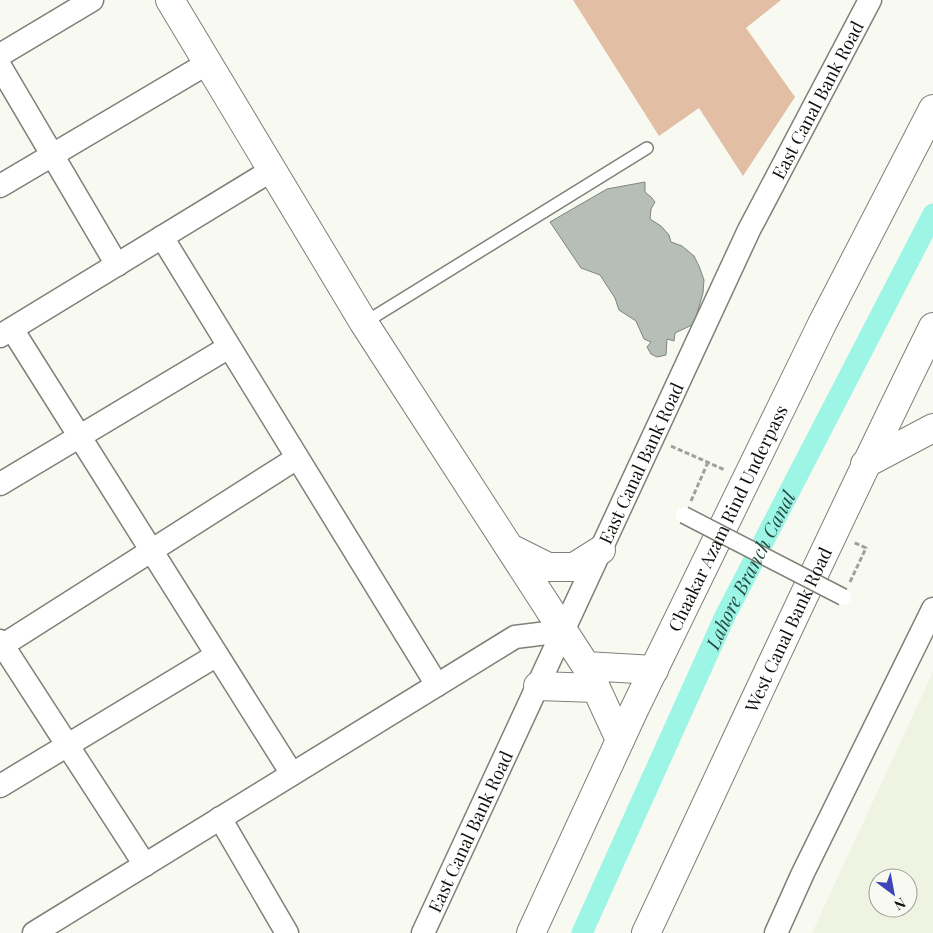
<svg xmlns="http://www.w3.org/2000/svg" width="933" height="933" font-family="'Playfair Display',serif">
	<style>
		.built { fill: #eef3e2; fill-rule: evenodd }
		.green { fill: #e1bea4 }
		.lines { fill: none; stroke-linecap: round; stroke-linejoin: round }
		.canal { stroke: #9df5e5; stroke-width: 21 }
		.building { fill: #b6beb7; stroke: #7d857f }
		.service-casing { stroke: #7e8178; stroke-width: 14 }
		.minor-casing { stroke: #7e8178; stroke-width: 25 }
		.tertiary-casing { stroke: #7e8178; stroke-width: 30 }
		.trunk-casing { stroke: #7e8178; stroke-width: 30 }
		.path { stroke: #9fa19a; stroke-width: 3; stroke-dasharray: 5 2.5; stroke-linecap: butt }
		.service { stroke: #fff; stroke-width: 11 }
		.minor { stroke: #fff; stroke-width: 22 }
		.tertiary { stroke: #fff; stroke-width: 28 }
		.trunk { stroke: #fff; stroke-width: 28 }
		.pedestrian-bridge-casing { stroke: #7e8178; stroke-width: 19; stroke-linecap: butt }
		.pedestrian-bridge { stroke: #fff; stroke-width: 16 }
		.labels { text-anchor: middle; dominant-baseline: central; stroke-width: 4.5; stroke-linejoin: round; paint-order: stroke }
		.street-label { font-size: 18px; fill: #10110e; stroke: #f8faf1 }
		.water-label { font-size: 19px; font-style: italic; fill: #244c45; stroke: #f8faf1 }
	</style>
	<rect width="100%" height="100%" fill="#f8faf1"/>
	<path class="built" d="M933 672V933H812ZM878 878H908V908H878Z"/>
	<path class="green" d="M573 0H781L746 28 795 97 743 176 699 108 659 136Z"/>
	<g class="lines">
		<path class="canal" id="s1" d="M582 933 725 616 933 214"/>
	</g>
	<path class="building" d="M645 182V192L651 197 655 202 651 209 650 219 661 226 669 235 671 242 682 246 694 256 699 266 704 280 703 293 694 324 675 333 674 341 667 339 666 355 657 357 651 354 647 347 651 342 644 339 636 321 619 310 615 298 600 275 581 268 550 222 607 189Z"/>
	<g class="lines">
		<defs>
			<path id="service" d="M364 323 647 148"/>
			<g id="minor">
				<path d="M0 55 92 0"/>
				<path d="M0 66 117 265"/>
				<path d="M0 186 208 63"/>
				<path d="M162 237 437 685"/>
				<path d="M12 329 292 774"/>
				<path d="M0 336 272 170"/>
				<path d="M0 484 229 347"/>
				<path d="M0 641 145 865"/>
				<path d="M0 647 297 458"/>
				<path d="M0 786 217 655"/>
				<path d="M220 818 287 933"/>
				<path d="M34 933 515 637 563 631"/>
				<path id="s2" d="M423 933 749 230 870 0"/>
				<path d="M776 933 803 873 933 609"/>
			</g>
			<path id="tertiary" d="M170 0 364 323 586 666 654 670
				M510 548 548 567H574L601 550
				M586 666 620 740
				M538 686 596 688"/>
			<g id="trunk">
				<path d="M865 464 933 428"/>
				<path id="s3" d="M531 933 634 710 822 324 933 109"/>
				<path id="s4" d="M646 933C741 731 834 527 933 327"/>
			</g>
		</defs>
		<use href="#service" class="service-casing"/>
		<use href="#minor" class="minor-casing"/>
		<use href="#tertiary" class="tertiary-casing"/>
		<use href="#trunk" class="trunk-casing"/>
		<path class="path" d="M671 446 725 470
			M691 501 708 462
			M850 582 866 548 853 542"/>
		<use href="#service" class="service"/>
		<use href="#minor" class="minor"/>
		<use href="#tertiary" class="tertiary"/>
		<use href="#trunk" class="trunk"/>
		<defs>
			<path id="pedestrian-bridge" d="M684 515 843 597"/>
		</defs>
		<use href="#pedestrian-bridge" class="pedestrian-bridge-casing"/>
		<use href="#pedestrian-bridge" class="pedestrian-bridge"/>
	</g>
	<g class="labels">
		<g class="street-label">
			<text stroke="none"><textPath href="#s2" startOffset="922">East Canal Bank Road</textPath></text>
			<text stroke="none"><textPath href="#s2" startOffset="518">East Canal Bank Road</textPath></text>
			<text stroke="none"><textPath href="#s3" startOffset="459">Chaakar Azam Rind Underpass</textPath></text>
			<text stroke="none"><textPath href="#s4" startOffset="335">West Canal Bank Road</textPath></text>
			<text stroke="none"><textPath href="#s2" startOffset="112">East Canal Bank Road</textPath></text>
		</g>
		<g class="water-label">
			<text stroke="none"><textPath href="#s1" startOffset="400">Lahore Branch Canal</textPath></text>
		</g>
	</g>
	<g transform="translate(893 893) rotate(148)"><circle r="24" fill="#f8faf1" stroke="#9b9d96"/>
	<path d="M0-4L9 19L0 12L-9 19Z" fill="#3c45b9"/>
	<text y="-8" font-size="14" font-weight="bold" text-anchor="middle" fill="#10110e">N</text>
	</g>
</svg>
